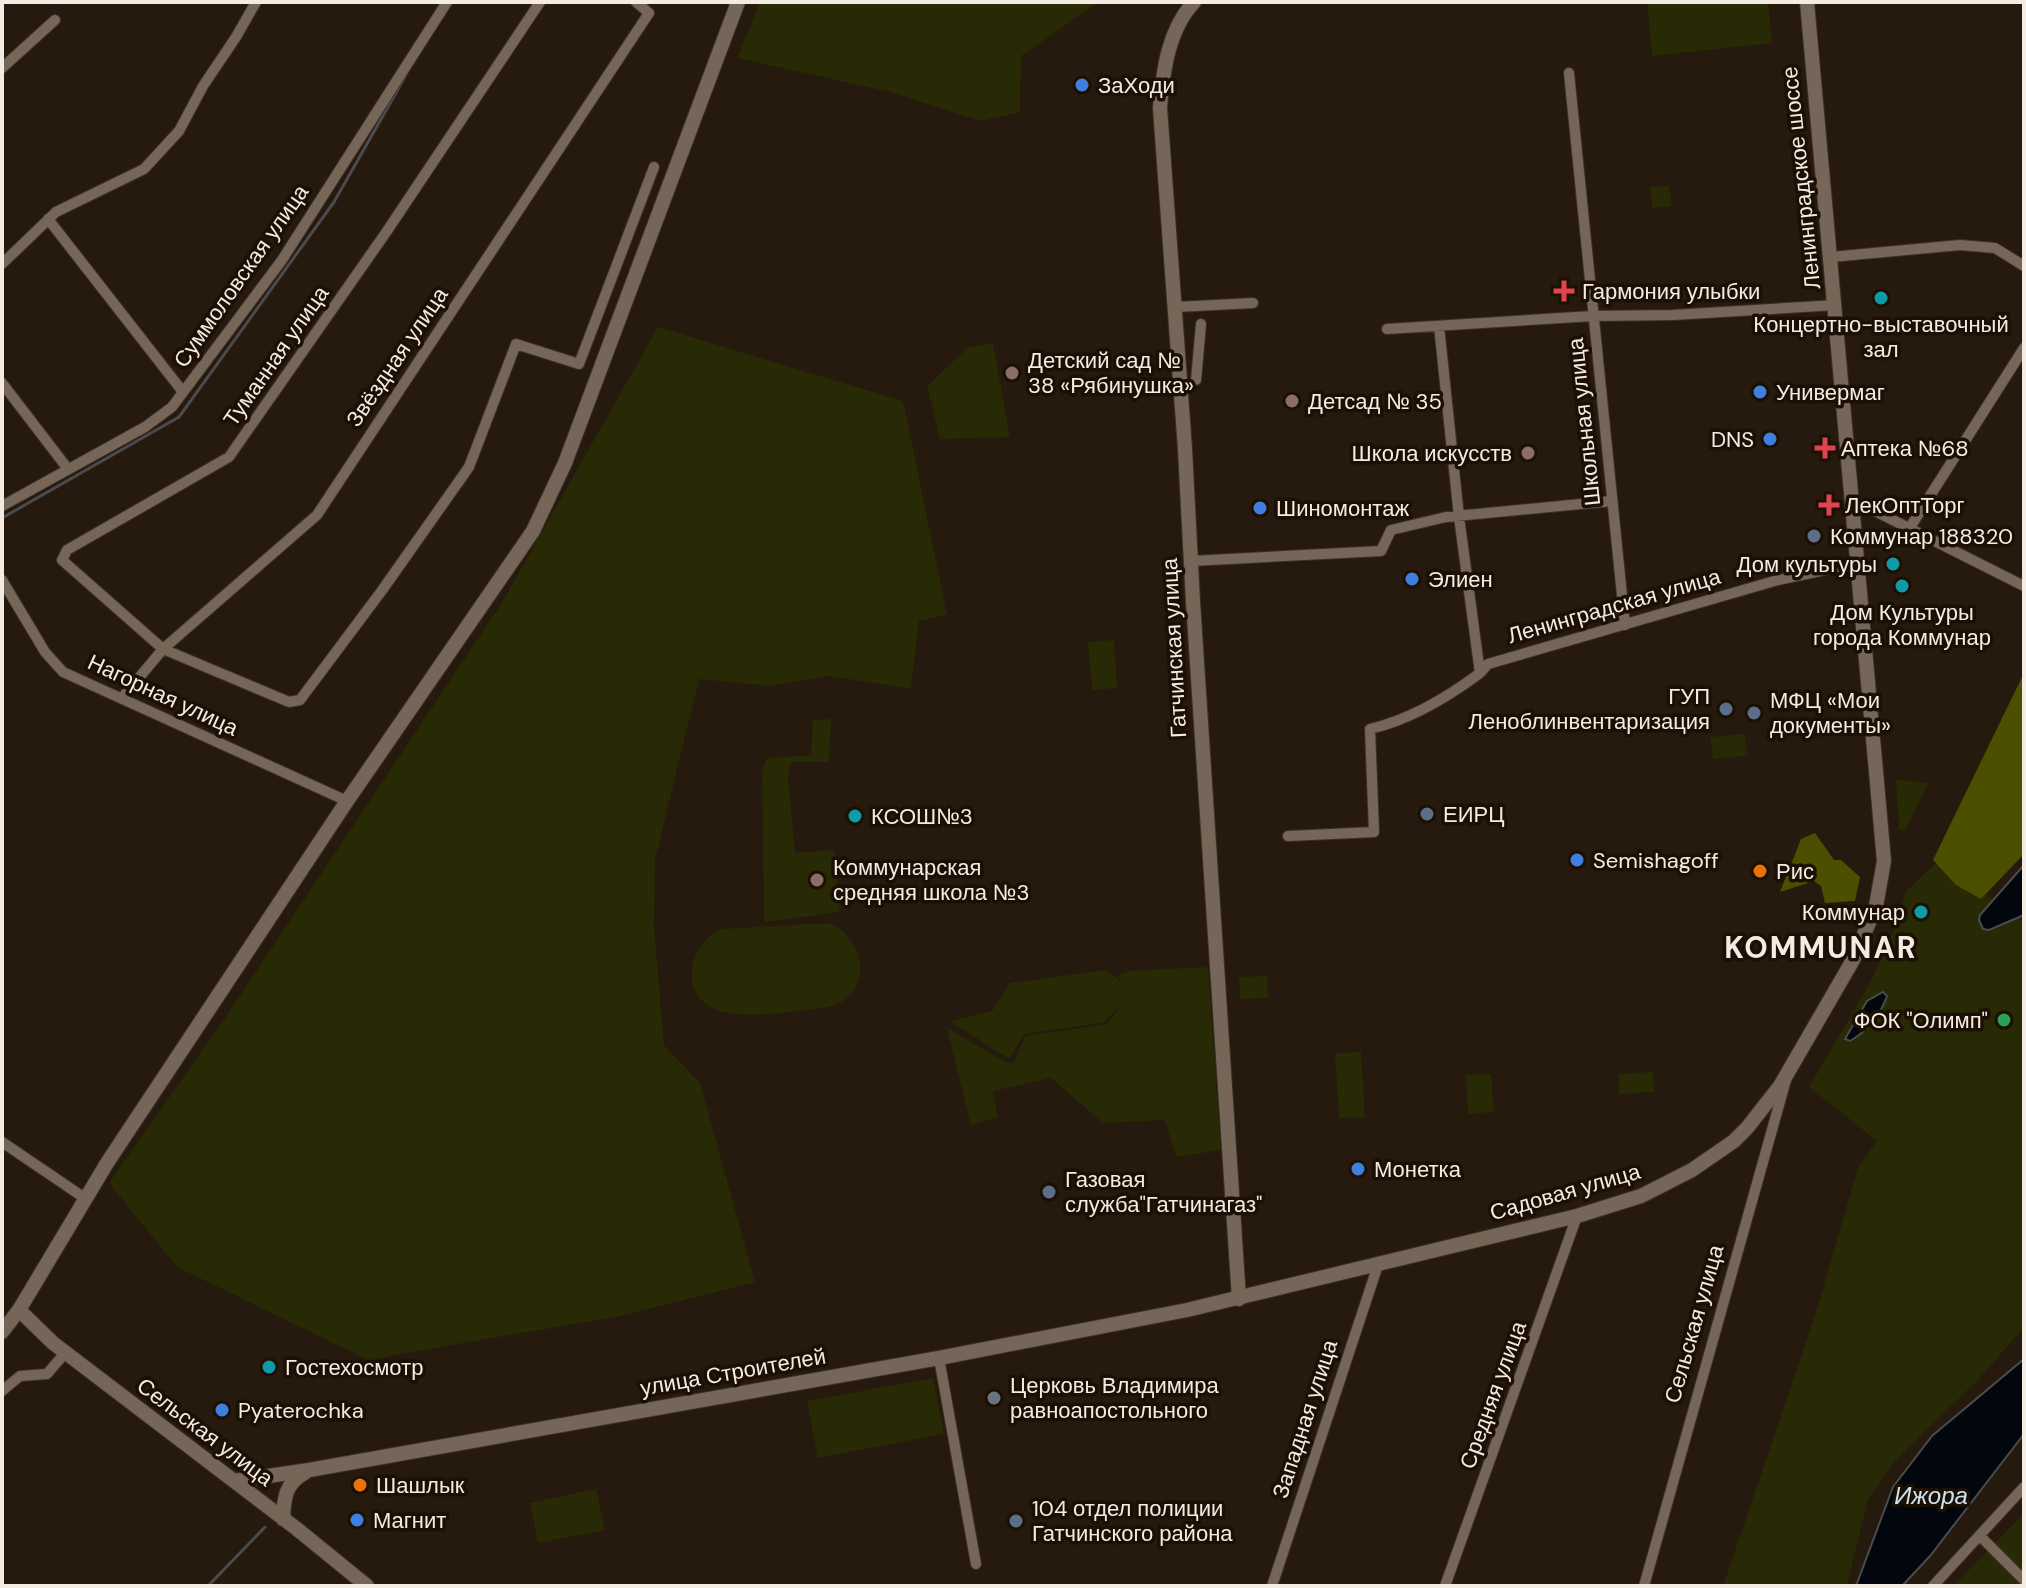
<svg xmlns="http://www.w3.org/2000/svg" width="2026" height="1588" font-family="'DM Sans',sans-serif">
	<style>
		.green { fill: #282905 }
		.forest { fill: #4c4e00 }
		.water { fill: #01070d; stroke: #4a4b4d; stroke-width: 2 }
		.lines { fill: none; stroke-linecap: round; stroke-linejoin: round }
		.stream { stroke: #4a4b4d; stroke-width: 3 }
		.street-casing { stroke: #3c322d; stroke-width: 12 }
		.secondary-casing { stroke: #3c322d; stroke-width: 16 }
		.street { stroke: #766658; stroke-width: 10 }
		.secondary { stroke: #766658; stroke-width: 14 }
		.shop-dot { fill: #3f7fe0; stroke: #1c1005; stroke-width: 3 }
		.health-dot { fill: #e0444e; stroke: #1c1005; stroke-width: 3 }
		.culture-dot { fill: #0f9aa8; stroke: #1c1005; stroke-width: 3 }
		.education-dot { fill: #8d6e63; stroke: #1c1005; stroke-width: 3 }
		.service-dot { fill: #5c6f8a; stroke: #1c1005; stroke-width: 3 }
		.food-dot { fill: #e8710a; stroke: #1c1005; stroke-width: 3 }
		.leisure-dot { fill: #2e9e5b; stroke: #1c1005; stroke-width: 3 }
		.worship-dot { fill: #6b7280; stroke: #1c1005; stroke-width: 3 }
		.labels { text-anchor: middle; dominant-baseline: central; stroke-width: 7; stroke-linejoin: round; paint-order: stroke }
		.poi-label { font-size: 22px; fill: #f4ebe2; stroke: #1c1005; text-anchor: start }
		.street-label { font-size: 22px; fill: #f4ebe2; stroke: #1c1005 }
		.water-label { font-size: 24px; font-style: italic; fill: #cde3ef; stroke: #1c1005 }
		.district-label { font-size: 30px; font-weight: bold; letter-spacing: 2px; fill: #f4ebe2; stroke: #1c1005 }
	</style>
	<rect width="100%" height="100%" fill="#26190d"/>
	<path class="green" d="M760 2H1099L1021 56 1020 112 981 121 890 92 737 58Z
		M1647 2H1768L1772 43 1652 56Z
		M1669 186 1672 206 1652 208 1650 187Z
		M658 327 903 401 947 614 919 621 911 689 829 676 769 686 699 679 655 860 654 927 664 1045 700 1083 755 1282 616 1317 399 1354 370 1361 177 1267 109 1183 223 1021 501 604Z
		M993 343 1010 437 940 439 927 386 967 348Z
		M1114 640 1117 688 1092 690 1088 642Z
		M831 719 829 762H791L788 776 795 853 834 850 840 912 764 922 762 771 767 758 811 755 813 720Z
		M1744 734 1748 756 1713 759 1710 737Z
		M1896 779 1928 783 1905 832 1899 829Z
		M1939 860 2024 922V1327L1978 1380 1894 1462 1868 1500 1847 1586H1723L1814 1319 1858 1168 1877 1141 1809 1087 1870 983 1899 919 1905 892Z
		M829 923C871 941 873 1001 823 1008 785 1011 687 1035 692 969 694 952 705 937 720 929Z
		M1208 967 1221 1150 1176 1157 1165 1120 1103 1123 1051 1078 993 1091 998 1117 971 1125 947 1028 1007 1063H1014L1025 1036 1107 1024 1125 1001 1103 1023 1024 1034 1009 1059 950 1021 992 1011 1010 983 1107 970 1124 984 1117 976 1129 971Z
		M1267 976 1268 998 1240 999 1239 977Z
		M1361 1052 1365 1117 1339 1118 1335 1053Z
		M1653 1072 1654 1092 1619 1094 1618 1074Z
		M1491 1074 1494 1112 1468 1114 1466 1075Z
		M933 1378 944 1434 818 1458 807 1401Z
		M596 1489 605 1530 538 1543 530 1503Z
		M2024 1513V1586H1953Z"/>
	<path class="forest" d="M2024 673V854L1981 899 1956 885 1933 860Z
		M1815 833 1834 860H1841L1860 877 1855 901 1825 903 1821 886 1814 881 1780 892 1801 839Z"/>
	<path class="water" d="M2024 865V915L1989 930 1983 929 1979 920 1980 915Z
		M1883 992 1887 996C1881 1014 1866 1032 1850 1041L1845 1039 1867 1001Z
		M2024 1359V1434L1930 1556 1902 1586H1856L1893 1487 1932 1436Z"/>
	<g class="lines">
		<path class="stream" d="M2 518 179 417 334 202 405 77
			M208 1586 265 1527"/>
		<defs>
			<path id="street" d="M540 2 387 231 229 457 67 550 62 560 163 649 289 702 300 700 383 589 469 467 516 344 579 364 654 167
				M2 68 55 20
				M1569 73 1625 625
				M48 219 183 392
				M1831 257 1960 245 1995 248 2024 266
				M2 264 56 212 144 169 179 131 203 86 236 37 256 2
				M1176 307 1253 303
				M1387 329 1593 316 1673 315 1836 305
				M1196 380 1201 324
				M2 383 68 469
				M1853 500 2024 586
				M2 506 145 427 172 407 282 260 447 2
				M1909 529 2024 348
				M1191 561 1381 551 1391 530 1446 517 1612 501
				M2 580 45 652 63 672 347 801
				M1480 673 1488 664 1778 580 1858 563
				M122 698 163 649 317 515 649 13 636 2
				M1288 836 1374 832 1370 729C1409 720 1448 697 1480 673L1459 517 1439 326
				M2 1142 86 1199
				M939 1358 976 1564
				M2 1391 20 1376 47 1374 65 1353
				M1980 1536 2024 1580
				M1272 1586 1378 1265
				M1445 1586 1577 1216
				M1644 1586 1786 1080
				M1933 1586 2024 1487"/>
			<path id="secondary" d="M1194 2C1168 30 1163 71 1160 108L1185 449 1193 602 1239 1299
				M19 1310 53 1343 297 1529 367 1586
				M2 1332 19 1310 107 1163 347 801 533 531 565 463 738 2
				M234 1481 309 1470 939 1358 1187 1310 1577 1216 1641 1196 1692 1170 1734 1141 1747 1128 1780 1086 1853 960 1876 906 1884 861 1807 2
				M283 1519C284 1498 285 1483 306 1472"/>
		</defs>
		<use href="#street" class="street-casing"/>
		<use href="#secondary" class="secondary-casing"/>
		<use href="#street" class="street"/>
		<use href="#secondary" class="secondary"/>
	</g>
	<g class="shop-dot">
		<circle cx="1082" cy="85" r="8"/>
		<circle cx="1760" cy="392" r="8"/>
		<circle cx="1770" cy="439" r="8"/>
		<circle cx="1260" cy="508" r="8"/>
		<circle cx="1412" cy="579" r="8"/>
		<circle cx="1577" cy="860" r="8"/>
		<circle cx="1358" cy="1169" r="8"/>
		<circle cx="222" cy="1410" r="8"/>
		<circle cx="357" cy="1520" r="8"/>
	</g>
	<g class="health-dot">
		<path d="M1560 279h8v8h8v8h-8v8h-8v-8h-8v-8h8z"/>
		<path d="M1821 436h8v8h8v8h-8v8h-8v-8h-8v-8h8z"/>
		<path d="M1825 493h8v8h8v8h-8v8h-8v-8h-8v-8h8z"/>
	</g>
	<g class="culture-dot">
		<circle cx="1881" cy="298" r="8"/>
		<circle cx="1893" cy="564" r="8"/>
		<circle cx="1902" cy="586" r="8"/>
		<circle cx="855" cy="816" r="8"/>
		<circle cx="1921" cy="912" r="8"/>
		<circle cx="269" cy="1367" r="8"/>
	</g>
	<g class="education-dot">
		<circle cx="1012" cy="373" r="8"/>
		<circle cx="1292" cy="401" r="8"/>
		<circle cx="1528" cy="453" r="8"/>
		<circle cx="817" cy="880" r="8"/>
	</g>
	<g class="service-dot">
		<circle cx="1814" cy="536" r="8"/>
		<circle cx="1726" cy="709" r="8"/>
		<circle cx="1754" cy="713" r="8"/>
		<circle cx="1427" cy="814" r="8"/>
		<circle cx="1049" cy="1192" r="8"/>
		<circle cx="1016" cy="1521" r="8"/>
	</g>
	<g class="food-dot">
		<circle cx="1760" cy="871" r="8"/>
		<circle cx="360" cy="1485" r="8"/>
	</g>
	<circle class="leisure-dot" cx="2004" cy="1020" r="8"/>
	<circle class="worship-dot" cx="994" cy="1398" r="8"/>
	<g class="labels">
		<g class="poi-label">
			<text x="1098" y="85">ЗаХоди</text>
			<text x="1582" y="291">Гармония улыбки</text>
			<text x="1881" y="324" text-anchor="middle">Концертно-выставочный<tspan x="1881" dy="25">зал</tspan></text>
			<text x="1028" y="360">Детский сад №<tspan x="1028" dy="25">38 «Рябинушка»</tspan></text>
			<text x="1776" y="392">Универмаг</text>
			<text x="1308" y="401">Детсад № 35</text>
			<text x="1754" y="439" text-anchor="end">DNS</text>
			<text x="1841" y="448">Аптека №68</text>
			<text x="1512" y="453" text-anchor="end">Школа искусств</text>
			<text x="1845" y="505">ЛекОптТорг</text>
			<text x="1276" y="508">Шиномонтаж</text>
			<text x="1830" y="536">Коммунар 188320</text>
			<text x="1877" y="564" text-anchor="end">Дом культуры</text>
			<text x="1428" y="579">Элиен</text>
			<text x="1902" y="612" text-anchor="middle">Дом Культуры<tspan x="1902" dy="25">города Коммунар</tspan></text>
			<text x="1710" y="696" text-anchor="end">ГУП<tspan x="1710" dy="25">Леноблинвентаризация</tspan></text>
			<text x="1770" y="700">МФЦ «Мои<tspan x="1770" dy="25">документы»</tspan></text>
			<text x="1443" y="814">ЕИРЦ</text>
			<text x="871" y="816">КСОШ№3</text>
			<text x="1593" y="860">Semishagoff</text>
			<text x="833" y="867">Коммунарская<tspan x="833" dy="25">средняя школа №3</tspan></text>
			<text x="1776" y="871">Рис</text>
			<text x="1905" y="912" text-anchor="end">Коммунар</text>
			<text x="1988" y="1020" text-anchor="end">ФОК "Олимп"</text>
			<text x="1374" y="1169">Монетка</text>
			<text x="1065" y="1179">Газовая<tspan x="1065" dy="25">служба"Гатчинагаз"</tspan></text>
			<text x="285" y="1367">Гостехосмотр</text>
			<text x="1010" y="1385">Церковь Владимира<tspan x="1010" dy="25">равноапостольного</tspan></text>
			<text x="238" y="1410">Pyaterochka</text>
			<text x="376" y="1485">Шашлык</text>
			<text x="1032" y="1508">104 отдел полиции<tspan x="1032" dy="25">Гатчинского района</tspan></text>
			<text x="373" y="1520">Магнит</text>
		</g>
		<g class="street-label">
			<text transform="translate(1801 178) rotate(-96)">Ленинградское шоссе</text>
			<text transform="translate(241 276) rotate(-55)">Суммоловская улица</text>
			<text transform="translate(276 356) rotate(-55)">Туманная улица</text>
			<text transform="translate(397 357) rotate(-56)">Звёздная улица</text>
			<text transform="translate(1584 422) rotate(-96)">Школьная улица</text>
			<text transform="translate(1614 606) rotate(-16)">Ленинградская улица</text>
			<text transform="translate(1174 648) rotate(-93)">Гатчинская улица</text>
			<text transform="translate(163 695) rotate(25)">Нагорная улица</text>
			<text transform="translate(1565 1192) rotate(-16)">Садовая улица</text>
			<text transform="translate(1694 1324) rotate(-74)">Сельская улица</text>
			<text transform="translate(733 1372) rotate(-10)">улица Строителей</text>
			<text transform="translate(1493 1395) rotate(-70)">Средняя улица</text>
			<text transform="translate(1305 1419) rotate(-72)">Западная улица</text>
			<text transform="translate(205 1432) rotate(37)">Сельская улица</text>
		</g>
		<g class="water-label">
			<text x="1931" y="1495">Ижора</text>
		</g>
		<g class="district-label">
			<text x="1821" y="947">KOMMUNAR</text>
		</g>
	</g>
	<rect width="2026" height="1588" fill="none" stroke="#f4ebe2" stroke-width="8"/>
</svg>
